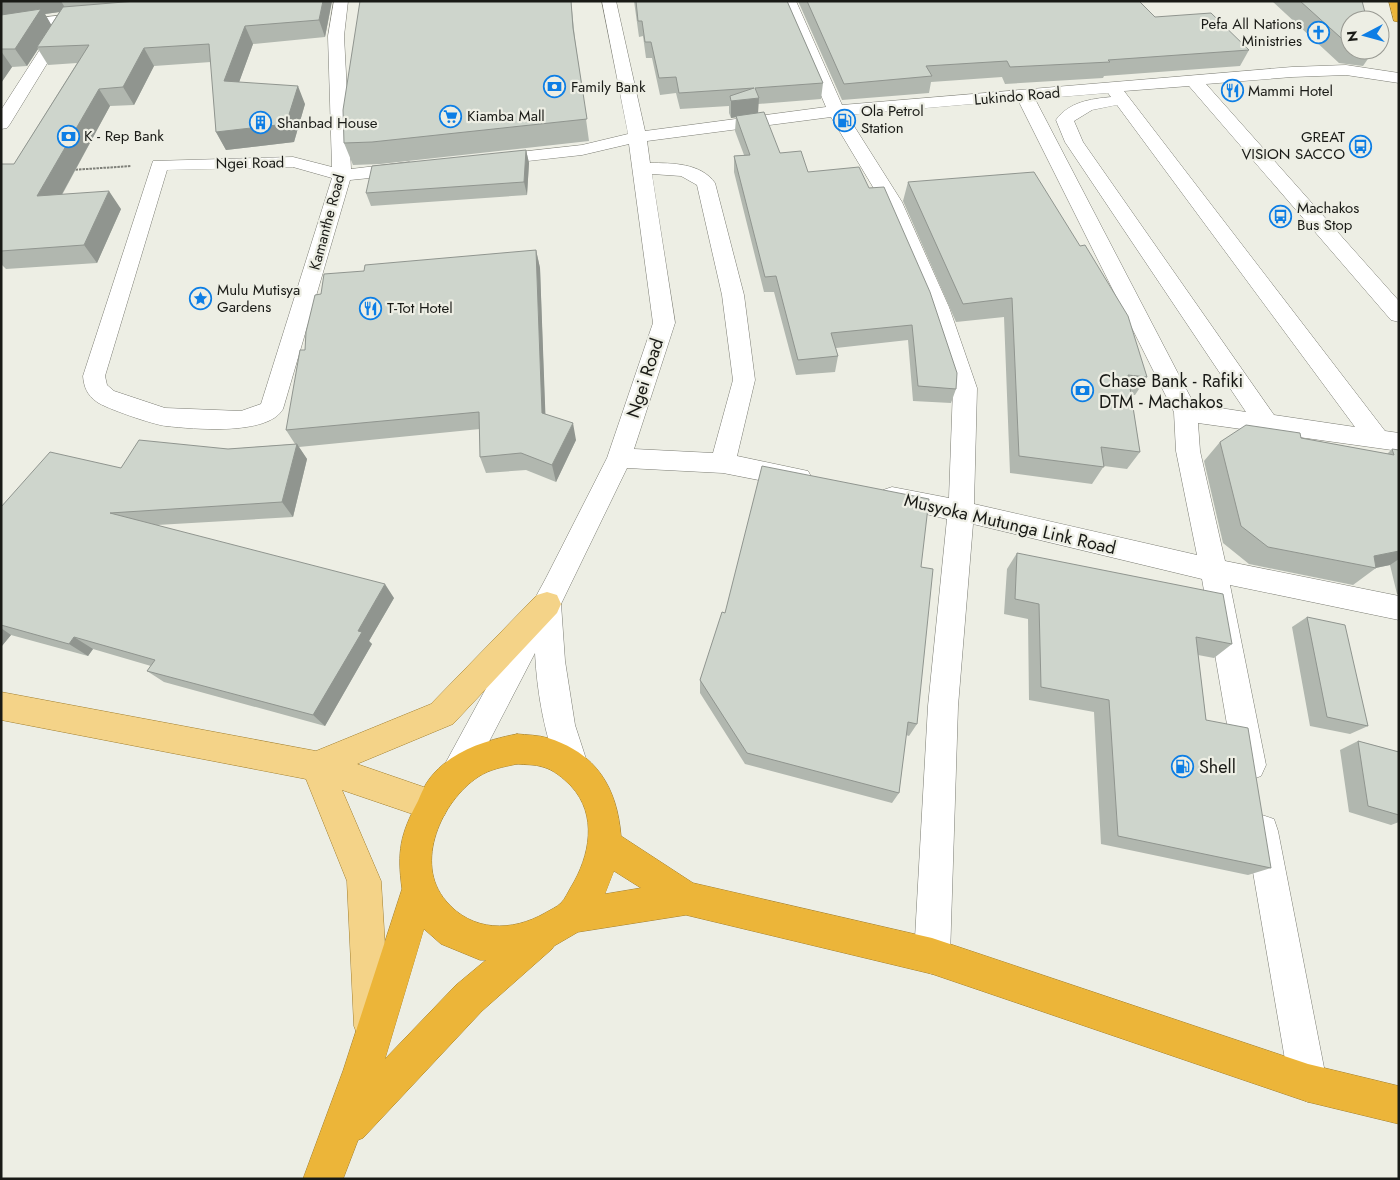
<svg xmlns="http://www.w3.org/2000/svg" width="1400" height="1180" font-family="Jost,sans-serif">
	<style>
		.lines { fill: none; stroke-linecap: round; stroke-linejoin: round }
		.street-casing { stroke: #7c7d74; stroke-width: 1 }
		.primary-casing { stroke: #a27f2d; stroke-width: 1 }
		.highway-casing { stroke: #a27f2d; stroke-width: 1 }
		.path { stroke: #7f8079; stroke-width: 2; stroke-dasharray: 2.5 1; stroke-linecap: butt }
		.street { fill: #fff; fill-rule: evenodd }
		.primary { fill: #f4d388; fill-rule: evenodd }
		.highway { fill: #ecb539; fill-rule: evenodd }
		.wall { fill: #b1b7af; fill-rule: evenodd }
		.shaded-wall { fill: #90958f }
		.building { fill: #ced5cc; stroke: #90958f }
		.labels { text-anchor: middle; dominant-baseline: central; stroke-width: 4.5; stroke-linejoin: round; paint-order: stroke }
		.far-poi-label { font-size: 15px; fill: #191a16; stroke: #edeee4; text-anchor: start }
		.far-street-label { font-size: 15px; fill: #191a16; stroke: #edeee4 }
		.street-label { font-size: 18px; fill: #191a16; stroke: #edeee4 }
		.poi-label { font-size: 18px; fill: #191a16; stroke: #edeee4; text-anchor: start }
	</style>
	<rect width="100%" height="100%" fill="#edeee4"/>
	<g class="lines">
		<defs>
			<path id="street" d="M334 1H348L344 36 351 169 409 162 416 164 418 168 416 172 409 174 350 180 283 409C268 436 193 429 166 426 154 425 105 408 97 402 87 395 84 387 83 376L153 161 293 157 332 167 328 36ZM293 167 332 178 261 404 241 411 165 408 114 391 107 385 105 376 167 170Z
				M602 1H616L645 131 826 107 781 1H796L842 105 1292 67 1346 65 1399 73V83L1346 75 1292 77 1206 84 1399 301V322L1391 320 1189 86 1124 91 1385 431 1399 433V451L1198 423 1200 451 1225 561 1399 596V620L1230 585 1266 765 1261 776 1250 780 1239 776 1234 765 1202 579 973 524 958 706 950 956 945 969 932 974 919 969 914 956 928 706 947 519 883 504 879 497 883 490 892 487 949 498 953 388 927 307 882 202 831 117 647 141 650 163C672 163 701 163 715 183L744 295 755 380 737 456 808 471 812 478 808 485 799 488 723 473 627 468 561 604 565 661 575 725 588 765 583 776 572 780 561 776C545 738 537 694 535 653L466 786 455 790 444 786 439 775 546 578 607 458 653 323 629 144 582 155 491 165 485 164 482 160 485 156 491 155 582 145 628 134ZM1108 93 1111 97C1090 99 1069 102 1056 120L1065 142 1246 412 1194 404 1035 99ZM1018 100 1174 412 1176 451 1197 555 974 504 977 388 949 307 902 202 847 115ZM1117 105 1355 427 1274 415 1083 142 1074 121 1092 110ZM652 174 681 176 697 185 722 295 733 380 713 453 634 449 675 323Z
				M92 12 97 14 100 17 97 20 68 24 70 26 10 124 7 128 1 129V110L55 26 1 32V22Z
				M1262 815 1274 819 1278 831 1327 1083 1321 1096 1308 1102 1295 1096 1289 1083 1246 831 1250 819Z"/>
			<path id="primary" d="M547 592 557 595 561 604 557 613 453 724 357 764 444 794 449 805 444 816 433 821 342 790 381 881 390 1026 385 1039 372 1044 359 1039 354 1026 347 881 306 779 1 720V692L316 751 431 704 537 595Z"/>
			<path id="highway" d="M1389 1H1399V22L1394 21Z
				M517 734C527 735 538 735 548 738 596 753 617 787 621 836L693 883 932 938 1308 1064 1399 1086V1124L1308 1102 932 974 686 915 578 932 554 946 552 949 482 1011 363 1138 358 1140 343 1179H303L343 1071 402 889C397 851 400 835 418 801 421 794 425 784 430 778 451 751 486 740 517 734ZM517 764C525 765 535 764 543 767 554 770 563 778 571 786 598 815 590 856 571 887 568 892 565 899 561 903 557 907 550 910 545 913 512 932 472 932 446 901 413 863 442 801 478 777 490 769 503 767 517 764ZM614 871 641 888 605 894ZM424 929 441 944 480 960H486L456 985 385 1059Z"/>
		</defs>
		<use href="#street" class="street-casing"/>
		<use href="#primary" class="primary-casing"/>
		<use href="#highway" class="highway-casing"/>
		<path class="path" d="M72 170 131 166"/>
		<use href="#street" class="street"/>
		<use href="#primary" class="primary"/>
		<use href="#highway" class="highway"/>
	</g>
	<path class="wall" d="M1 1H332L325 37 253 44 239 82 305 104 294 142 226 150 216 132 211 62 154 66 134 105 110 106 62 195 121 209 97 263 6 269 2 265H1V164H14L77 63 48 65 38 49 27 66 12 67 1 83ZM59 12 51 25 45 14Z
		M360 1H571L575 39 589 141 380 164 353 165 344 143Z
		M634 1H787L823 83 821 99 758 104V113L780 153 808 172 956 389 951 403 913 401 908 340 836 348 838 356 835 372 796 375 774 292H764L734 172V156L744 155 735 131 736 117 731 118 729 113V106L680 109 676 93 660 95 652 58H646L643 36 639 37Z
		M798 1H1139L1155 17 1249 50 1240 66 1104 76 1103 78 1005 84 1002 77 931 82 929 93 842 100Z
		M1272 1H1362L1350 20V50H1374L1363 66 1339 63Z
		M526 150 529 163 527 195 371 206 366 193Z
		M908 182 1147 377 1135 395H1131L1140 452 1127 469 1104 466 1092 484 1010 473 1004 317 956 322 903 201Z
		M536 250 540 268 545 414 576 440 556 482 526 470 486 473 480 457V429L299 447 307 459 293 517 157 525 394 598 369 641 372 644 325 726 164 682 147 671 151 666 93 649 88 656 11 635 1 647V507L228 449 295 444 286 430 305 350 321 294 364 271Z
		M1301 438 1387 454 1392 449 1399 450V594H1397L1390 565 1376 568 1353 585 1249 564 1223 543 1204 461 1220 442Z
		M1017 553 1232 644 1214 658 1198 655 1206 720 1271 868 1248 875 1101 844 1094 712 1029 700 1028 619 1004 614 1007 569Z
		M921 567 917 724 909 736 906 735 899 793 892 803 745 764 700 693V680L725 613Z
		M1307 617 1368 726 1350 734 1310 726 1292 627Z
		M1358 741 1399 752V822L1391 825 1349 812 1340 750Z"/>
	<path class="shaded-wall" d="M5 1H61L67 11 45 14 52 26 37 47 38 49 27 66 15 49 1 21V2Z
		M323 1H332L325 37 319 20Z
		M245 26 253 44 233 99 224 81Z
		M144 48 154 66 134 105 123 87Z
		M1 51 12 67 1 83Z
		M298 86 305 104 294 142 226 150 216 132Z
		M99 89 110 106 51 214 37 196Z
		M759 98 758 114 731 118V101Z
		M526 150 529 163 527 195 524 182Z
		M109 191 121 209 97 263 84 245Z
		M536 250 540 268 546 430 542 413Z
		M573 423 576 440 556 482 552 465Z
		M297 444 307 459 293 517 282 502Z
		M1399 551V559L1390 565 1375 568 1374 556Z
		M385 584 394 598 369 641 372 644 325 726 313 715 358 631Z
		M1 628 11 635 1 647Z
		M74 637 93 649 88 656 69 644Z"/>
	<path class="building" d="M136 1H323L319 20 245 26 224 81 298 86 286 124 216 132 209 44 144 48 123 87 99 89 37 196 109 191 84 245 1 251V164H14L89 45 37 47 63 7Z
		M360 1H571L573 28 587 119 372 142 344 143 343 110Z
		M636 1H787L823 83 755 88 759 98 731 101 730 96 754 88 679 93 676 77 659 78 651 42H645L642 21H638Z
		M807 1H1139L1155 17 1211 13 1249 50 1108 60 1110 62 1010 67 1007 61 926 66 932 76 844 84Z
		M1300 1H1362L1367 20H1350V46Z
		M41 9 15 49H1V15Z
		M764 112 780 153 801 151 808 172 859 167 869 188 884 187 930 292 957 373 956 389 918 386 912 325 831 333 838 356 798 360 776 276 765 277 734 156 750 155 736 116Z
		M526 150 524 182 366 193 372 166Z
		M1034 172 1080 246 1085 245 1128 316 1147 377 1128 375 1140 452 1101 447 1104 467 1019 456 1012 298 963 304 908 182Z
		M536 250 542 413 573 423 552 465 521 453 480 457 479 412 286 430 300 350H305L306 332 315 295 321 294 324 274 364 271 365 265Z
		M1246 425 1300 433 1301 438 1394 455 1392 449 1399 450V551L1374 556 1376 568 1268 547 1241 526 1220 442Z
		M139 440 228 449 297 444 282 502 110 513 385 584 358 631 362 632 313 715 147 671 155 660 74 637 69 644 1 625V507L50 452 121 468Z
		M762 466 929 499 921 567 933 569 917 724 908 722 899 793 747 753 700 680 722 612 725 613Z
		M1017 553 1223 594 1232 644 1196 637 1206 720 1248 728 1271 868 1118 836 1109 700 1041 687 1039 604 1015 599Z
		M1307 617 1345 625 1368 726 1327 717Z
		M1358 741 1399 752V815L1368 806Z"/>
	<defs>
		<symbol id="church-ring" viewBox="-11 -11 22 22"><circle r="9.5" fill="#edeee4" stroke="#0d7ee5" stroke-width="1.5"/><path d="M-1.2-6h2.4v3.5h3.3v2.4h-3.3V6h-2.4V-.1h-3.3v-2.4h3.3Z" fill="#0d7ee5"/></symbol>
		<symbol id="bank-ring" viewBox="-11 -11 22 22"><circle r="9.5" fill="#edeee4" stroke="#0d7ee5" stroke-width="1.5"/><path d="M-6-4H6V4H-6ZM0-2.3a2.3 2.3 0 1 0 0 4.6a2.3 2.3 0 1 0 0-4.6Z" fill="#0d7ee5"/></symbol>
		<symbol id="restaurant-ring" viewBox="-11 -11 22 22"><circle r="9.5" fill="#edeee4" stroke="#0d7ee5" stroke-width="1.5"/><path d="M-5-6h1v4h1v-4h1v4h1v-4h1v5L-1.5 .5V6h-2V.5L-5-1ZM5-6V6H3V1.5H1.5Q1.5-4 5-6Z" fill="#0d7ee5"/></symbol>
		<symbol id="supermarket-ring" viewBox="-11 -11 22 22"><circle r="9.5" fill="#edeee4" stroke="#0d7ee5" stroke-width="1.5"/><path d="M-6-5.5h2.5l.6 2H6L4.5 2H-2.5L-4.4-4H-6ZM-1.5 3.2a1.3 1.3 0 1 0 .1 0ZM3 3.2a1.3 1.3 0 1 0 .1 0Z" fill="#0d7ee5"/></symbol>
		<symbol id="fuel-ring" viewBox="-11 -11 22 22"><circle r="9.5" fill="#edeee4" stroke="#0d7ee5" stroke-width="1.5"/><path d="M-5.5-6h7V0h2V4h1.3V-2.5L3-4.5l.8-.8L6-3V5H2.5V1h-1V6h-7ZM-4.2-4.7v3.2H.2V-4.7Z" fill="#0d7ee5"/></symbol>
		<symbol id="building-ring" viewBox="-11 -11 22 22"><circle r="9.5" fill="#edeee4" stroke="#0d7ee5" stroke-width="1.5"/><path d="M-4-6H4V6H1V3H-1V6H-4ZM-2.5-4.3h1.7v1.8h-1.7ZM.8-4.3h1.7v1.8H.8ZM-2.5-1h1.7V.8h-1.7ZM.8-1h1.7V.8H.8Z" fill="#0d7ee5"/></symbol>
		<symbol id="bus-ring" viewBox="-11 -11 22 22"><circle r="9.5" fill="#edeee4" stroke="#0d7ee5" stroke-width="1.5"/><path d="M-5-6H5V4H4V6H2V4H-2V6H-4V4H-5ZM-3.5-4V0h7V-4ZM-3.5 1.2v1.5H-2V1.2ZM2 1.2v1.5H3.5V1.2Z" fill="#0d7ee5"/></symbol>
		<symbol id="sight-ring" viewBox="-11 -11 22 22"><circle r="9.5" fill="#edeee4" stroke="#0d7ee5" stroke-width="1.5"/><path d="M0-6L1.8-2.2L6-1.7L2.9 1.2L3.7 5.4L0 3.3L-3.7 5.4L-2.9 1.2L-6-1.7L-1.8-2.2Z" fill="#0d7ee5"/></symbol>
	</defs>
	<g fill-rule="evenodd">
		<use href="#church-ring" x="1306" y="20" width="25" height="25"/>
		<use href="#bank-ring" x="542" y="74" width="25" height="25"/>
		<use href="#restaurant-ring" x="1220" y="78" width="25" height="25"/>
		<use href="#supermarket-ring" x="438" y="104" width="25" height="25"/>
		<use href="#fuel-ring" x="832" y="108" width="25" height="25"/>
		<use href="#building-ring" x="248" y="110" width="25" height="25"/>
		<use href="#bank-ring" x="56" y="124" width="25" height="25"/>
		<use href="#bus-ring" x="1348" y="134" width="25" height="25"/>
		<use href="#bus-ring" x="1268" y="204" width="25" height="25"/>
		<use href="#sight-ring" x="188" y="286" width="25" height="25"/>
		<use href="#restaurant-ring" x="358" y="296" width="25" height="25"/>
		<use href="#bank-ring" x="1070" y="378" width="25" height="25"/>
		<use href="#fuel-ring" x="1170" y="754" width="25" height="25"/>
	</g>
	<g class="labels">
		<g class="far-poi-label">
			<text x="1302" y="24" text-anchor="end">Pefa All Nations<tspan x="1302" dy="17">Ministries</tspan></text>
			<text x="571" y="87">Family Bank</text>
			<text x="1248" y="91">Mammi Hotel</text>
			<text x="861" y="111">Ola Petrol<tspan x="861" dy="17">Station</tspan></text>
			<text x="467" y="116">Kiamba Mall</text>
			<text x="277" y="123">Shanbad House</text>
			<text x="84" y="136">K - Rep Bank</text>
			<text x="1345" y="137" text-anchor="end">GREAT<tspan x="1345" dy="17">VISION SACCO</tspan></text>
			<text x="1297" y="208">Machakos<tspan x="1297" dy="17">Bus Stop</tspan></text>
			<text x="217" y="290">Mulu Mutisya<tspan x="217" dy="17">Gardens</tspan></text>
			<text x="387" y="308">T-Tot Hotel</text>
		</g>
		<g class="far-street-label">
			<text transform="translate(1017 96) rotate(-5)">Lukindo Road</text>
			<text transform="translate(250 163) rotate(-1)">Ngei Road</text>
			<text transform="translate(327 222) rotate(-75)">Kamanthe Road</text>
		</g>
		<g class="street-label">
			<text transform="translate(645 378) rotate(-72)">Ngei Road</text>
			<text transform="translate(1010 524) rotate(13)">Musyoka Mutunga Link Road</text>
		</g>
		<g class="poi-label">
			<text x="1099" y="381">Chase Bank - Rafiki<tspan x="1099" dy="21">DTM - Machakos</tspan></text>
			<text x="1199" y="767">Shell</text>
		</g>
	</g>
	<rect width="1400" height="1180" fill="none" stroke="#191a16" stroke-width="5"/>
	<g transform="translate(1365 35) rotate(264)"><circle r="24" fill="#edeee4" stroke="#989992"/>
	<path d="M0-4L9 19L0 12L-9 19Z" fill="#0d7ee5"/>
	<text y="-8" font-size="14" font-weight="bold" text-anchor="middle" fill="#191a16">N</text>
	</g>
</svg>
